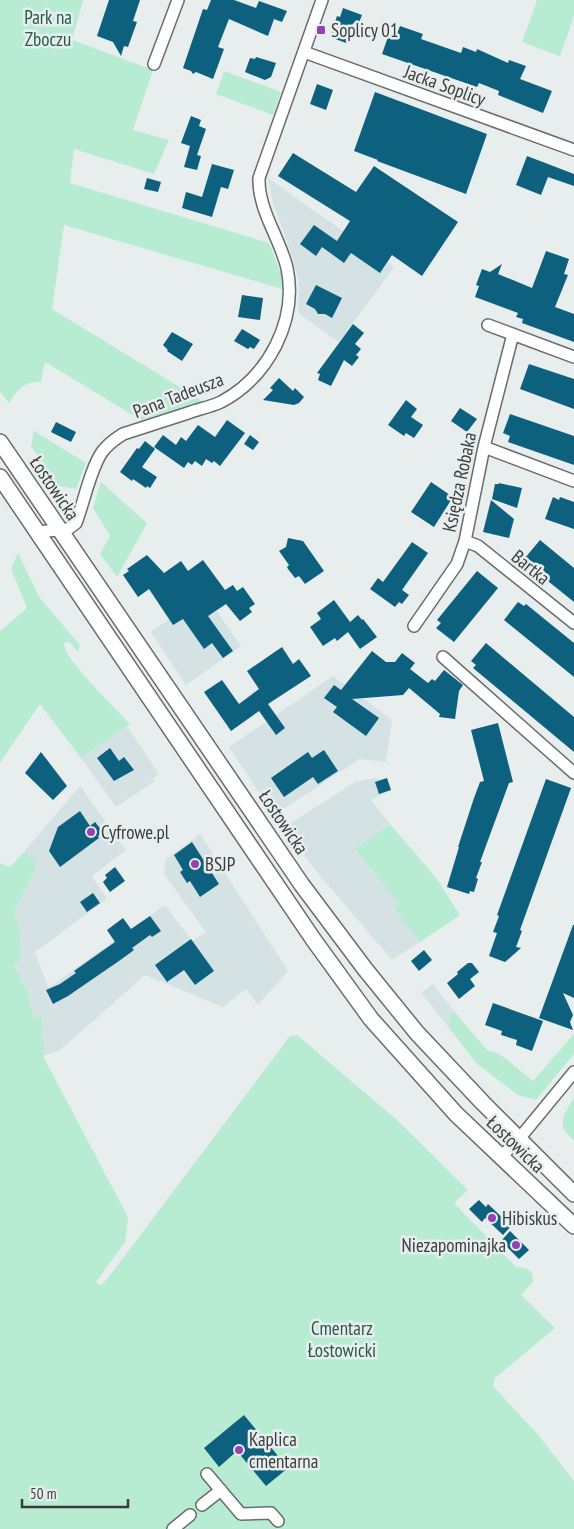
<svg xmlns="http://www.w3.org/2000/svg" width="574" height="1529" font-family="'PT Sans Narrow',sans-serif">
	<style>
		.built { fill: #d4e2e4 }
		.green { fill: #b7ecd3 }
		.building { fill: #0d617f }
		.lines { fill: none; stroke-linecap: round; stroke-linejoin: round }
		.street-casing { stroke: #686d6e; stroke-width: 14 }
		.secondary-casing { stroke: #686d6e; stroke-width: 18 }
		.street { stroke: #fff; stroke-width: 11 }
		.secondary { stroke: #fff; stroke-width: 15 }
		.poi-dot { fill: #9242b2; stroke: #e8eeee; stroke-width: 2 }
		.labels { text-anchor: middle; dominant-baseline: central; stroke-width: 5; stroke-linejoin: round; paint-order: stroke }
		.park-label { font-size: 19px; fill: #235b45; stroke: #e8eeee }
		.poi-label { font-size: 19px; fill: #393c3c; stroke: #e8eeee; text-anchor: start }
		.street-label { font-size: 19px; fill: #393c3c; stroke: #e8eeee }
	</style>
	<rect width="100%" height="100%" fill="#e8eeee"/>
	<path class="built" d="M268 178 394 267 339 342 298 313 299 282 288 244 273 204Z
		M205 594 241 646 186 685 151 632Z
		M333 676 392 720 386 762 360 759 274 815 229 747Z
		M127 726 159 774 152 779 154 782 116 807 81 758Z
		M375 778 383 780 387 778 391 790 371 800 390 824 356 849 400 904 395 908 420 942 392 960 321 877 285 831 288 825 355 782Z
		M80 786 126 850 92 876 107 899 35 952 48 988 165 905 192 941 206 932 164 874 166 859 200 834 288 971 258 1005 246 989 223 1007 145 975 59 1051 43 1056 44 1046 41 1018H34L28 994 14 963 13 915 35 869V860L24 852Z
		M433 984 453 1010 450 1016V1029L421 993Z"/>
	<path class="green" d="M0 0H83L72 40 153 70 133 130 169 140 154 174 74 149 70 183 269 243 281 274 282 289 64 225 52 309 204 402 141 420 45 362 41 382C24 381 17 390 9 403L0 392Z
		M537 0H574V16L560 56 522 42Z
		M224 71 281 92 273 115 216 94Z
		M34 431 86 463 76 489 59 486 31 446Z
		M101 482 147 523 117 577 100 554 110 536 93 508Z
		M18 553 40 598 80 645 78 651 69 642 64 643C64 660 117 709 130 724L81 758 40 704 0 763V631L27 608 11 568Z
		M390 824 437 879 460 915 420 942 394 908 400 904 355 849Z
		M24 852 35 860V869L13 915 19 925 20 961 14 964 28 994 34 1018H41L44 1046 43 1056 128 1217 125 1242 96 1282 101 1285 108 1278 290 1036 297 1035 397 1120 468 1190 454 1203 516 1267 525 1268 532 1272 533 1282 521 1295 555 1328 495 1378 493 1386 540 1437 574 1481V1529H0V863L10 867Z
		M453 1010 487 1050 500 1054 533 1081 574 1034V1054L536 1100 518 1095 476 1063 450 1029V1016Z
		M574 1097V1141L563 1129V1117Z"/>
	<path class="building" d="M109 0H140L133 21 137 22 128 47 124 46 121 56 113 42 97 36Z
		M211 0H234L256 8 259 1 287 11 282 22 274 19 268 36 229 19 218 47 224 49 213 79 196 72 193 74 191 71 183 68 203 9 207 10Z
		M343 8 362 15 358 25 353 23 346 43 330 37 337 16 340 17Z
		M400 26 423 34 421 39 461 53 463 47 476 52 477 49 508 63 509 60 526 66 520 79 552 91 543 113 498 95 499 91 479 83 477 87 382 54 389 34 396 36Z
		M256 57 276 63 271 77 265 80 245 72 250 58 255 59Z
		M317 84 333 90 326 110 310 104Z
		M375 92 487 134 466 194 377 161 378 160 354 151Z
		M191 116 201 120 199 126 206 129 197 155 201 156 197 170 184 167 190 146 181 143Z
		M293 153 356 192 374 166 458 222 422 276 392 255 380 273 351 253 344 263 322 247 316 256 300 244 314 225 337 241 350 221 278 176Z
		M527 156 574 174V186L548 177 541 195 516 185Z
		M212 164 234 170 228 189 221 187 212 217 182 208 186 192 202 197Z
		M147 178 161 182 158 192 144 189Z
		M546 251 569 259 564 274 568 275 555 307 574 314V342L522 323 523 319 516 317 518 313 475 297 479 286 476 285 482 269 490 272 502 264 498 274 532 288Z
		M316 285 342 298 332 318 325 314H318L315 309 306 304Z
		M242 295 263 298 260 320 238 317Z
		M353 324 364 333 355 344 361 349 356 355 359 357 352 366 344 360 331 386 318 380 320 374 317 373Z
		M242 329 260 340 254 349 250 347 248 349 234 341Z
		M172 332 193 344 182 361 167 351 168 350 163 345Z
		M529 364 574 379V409L520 389Z
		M279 378 293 391 295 388 304 397 299 403 294 405 263 400 273 390 270 388Z
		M406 400 417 409 411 417 423 425 414 438 406 433 404 436 388 425Z
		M460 408 477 419 467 432 451 421Z
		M510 414 574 436V465L508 442 510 436 503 433Z
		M227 420 245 433 220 466 214 461 212 463 206 459 202 466 195 461 192 465 188 462 184 468 154 447 163 435 176 445 181 437 186 441 198 425 215 437Z
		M56 422 76 432 71 442 51 432Z
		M250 435 259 442 253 450 244 444Z
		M145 441 155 449 142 467 157 477 150 488 147 486 146 488 133 479 132 481 120 472 137 448 139 449Z
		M431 482 453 497 434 527 411 512Z
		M499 483 522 488 517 508 492 499 495 484H499Z
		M553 497 559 500 560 497 574 502V529L545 519Z
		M491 500 514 519 509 538 483 532Z
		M288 538 303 541 324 571 305 584 299 576 295 578 288 569 287 567 289 565 279 551 286 547Z
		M540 540 574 568V602L528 565 530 562 525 558Z
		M412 542 428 553 402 590 409 595 402 604 399 602 395 607 370 589 378 578 383 582Z
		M147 555 164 573 181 561 188 571 203 560 225 590 233 585 237 591 243 587 255 604 249 608 252 612 240 621 226 604 208 616 233 651 223 658 212 643 204 649 183 619 173 625 149 589 138 597 123 575 129 571 127 569Z
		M477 571 498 588 454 642 436 628 441 623 437 620Z
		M334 600 350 622 358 615 362 620 363 619 377 637 360 649 348 632 337 641 335 638 323 646 310 627 321 619 317 613Z
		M518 602 524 606 526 604 574 643V677L504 620Z
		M486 643 574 717V752L473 668 476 665 471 661Z
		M282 647 293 664 299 659 311 676 268 704 285 728 276 735 259 711 231 731 204 692 222 680 239 704 259 689 247 671Z
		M372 651 386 662H395L402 653 415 663 410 669 428 683 432 679 435 681 444 670 463 685 459 691 455 719 439 717 440 714 409 688 403 695 352 699 379 718 366 736 333 712 337 707 324 698 334 685 341 690Z
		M498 723 513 782 509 783 480 862H482L476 878 478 879 474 892 470 891 469 894 447 887 459 847H458L474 798 480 782 484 781 471 730Z
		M110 748 119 761 124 757 134 770 114 781 97 758Z
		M324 750 338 771 318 784 313 777 284 797 271 778 308 752 312 758Z
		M41 752 67 786 53 800 25 773Z
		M387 778 391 790 379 794 375 782Z
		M546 779 571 788 520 930 522 931 516 947 521 948 505 962 489 956 497 933 493 932 499 916 497 915Z
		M80 811 90 826 95 822 103 832 98 836 99 838 60 867 49 851 58 827Z
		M192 842 219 884 200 897 190 881 187 883 180 872 183 870 174 855Z
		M115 867 125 881 110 892 103 882 107 878 105 875Z
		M93 893 100 903 87 912 80 902Z
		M150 916 161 931 152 937 150 935 132 948 134 950 119 961 68 996 53 1004 46 990 60 984 76 973 74 971 115 942 107 930 123 918 131 929Z
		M573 925H574V998L563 993 573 1015 570 1022 573 1030 539 1018Z
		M191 939 214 971 195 985 184 970 167 982 155 965Z
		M424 950 432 960 419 971 411 961Z
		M468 963H472L479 972 470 979 475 986 459 999 447 983 458 974 457 972Z
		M493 1003 543 1021 532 1051 516 1045 517 1040 501 1035 502 1031 485 1025Z
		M479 1200 486 1207 488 1204 511 1226 503 1235 485 1218 482 1222 469 1209Z
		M510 1231 529 1250 519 1259 501 1241Z
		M244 1415 288 1468 266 1486 237 1451 219 1467 204 1448Z"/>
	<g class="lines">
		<defs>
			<path id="street" d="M304 52 574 150
				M154 64 178 0
				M488 325 574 357
				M484 447 574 481
				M37 532 68 529 76 523C84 502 90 470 102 452 108 444 115 439 123 434 145 427 167 420 188 413 199 409 210 407 221 402 268 377 298 321 287 268 280 238 258 210 259 178L322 0
				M465 541 478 546 574 623
				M414 626 457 564 465 541 484 447 513 334
				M443 657 574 773
				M501 1157 523 1134 574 1072
				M207 1474 241 1514 271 1513 278 1521
				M202 1505 221 1490
				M173 1529 190 1515"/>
			<path id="secondary" d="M0 442 302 885 365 969 417 1033 483 1103 574 1194
				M0 477 313 939 371 1019 456 1114 574 1226"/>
		</defs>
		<use href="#street" class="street-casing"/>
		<use href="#secondary" class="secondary-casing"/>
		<use href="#street" class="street"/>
		<use href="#secondary" class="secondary"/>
	</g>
	<g class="poi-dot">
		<rect x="316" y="25" width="10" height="10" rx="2.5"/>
		<circle cx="91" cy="832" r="5"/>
		<circle cx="195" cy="864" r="5"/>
		<circle cx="492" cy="1218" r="5"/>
		<circle cx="516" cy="1245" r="5"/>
		<circle cx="239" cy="1450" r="5"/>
	</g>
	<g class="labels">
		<g class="park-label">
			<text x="48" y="17">Park na<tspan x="48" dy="22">Zboczu</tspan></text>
			<text x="342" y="1328">Cmentarz<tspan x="342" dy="22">Łostowicki</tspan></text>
		</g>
		<g class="poi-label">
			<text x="331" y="30">Soplicy 01</text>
			<text x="101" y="832">Cyfrowe.pl</text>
			<text x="205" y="864">BSJP</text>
			<text x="502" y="1218">Hibiskus</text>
			<text x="506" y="1245" text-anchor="end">Niezapominajka</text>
			<text x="249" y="1439">Kaplica<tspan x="249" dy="22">cmentarna</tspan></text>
		</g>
		<g class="street-label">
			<text transform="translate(445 85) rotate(20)">Jacka Soplicy</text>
			<text transform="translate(178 395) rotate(-21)">Pana Tadeusza</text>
			<text transform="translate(459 482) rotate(-78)">Księdza Robaka</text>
			<text transform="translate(55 488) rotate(56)">Łostowicka</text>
			<text transform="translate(531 567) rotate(39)">Bartka</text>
			<text transform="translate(284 822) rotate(56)">Łostowicka</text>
			<text transform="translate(516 1144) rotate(44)">Łostowicka</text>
		</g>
	</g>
	<path d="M22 1499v8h106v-8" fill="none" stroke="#393c3c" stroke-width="2.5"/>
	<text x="30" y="1499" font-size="15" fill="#393c3c" stroke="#e8eeee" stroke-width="4" paint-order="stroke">50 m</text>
</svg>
